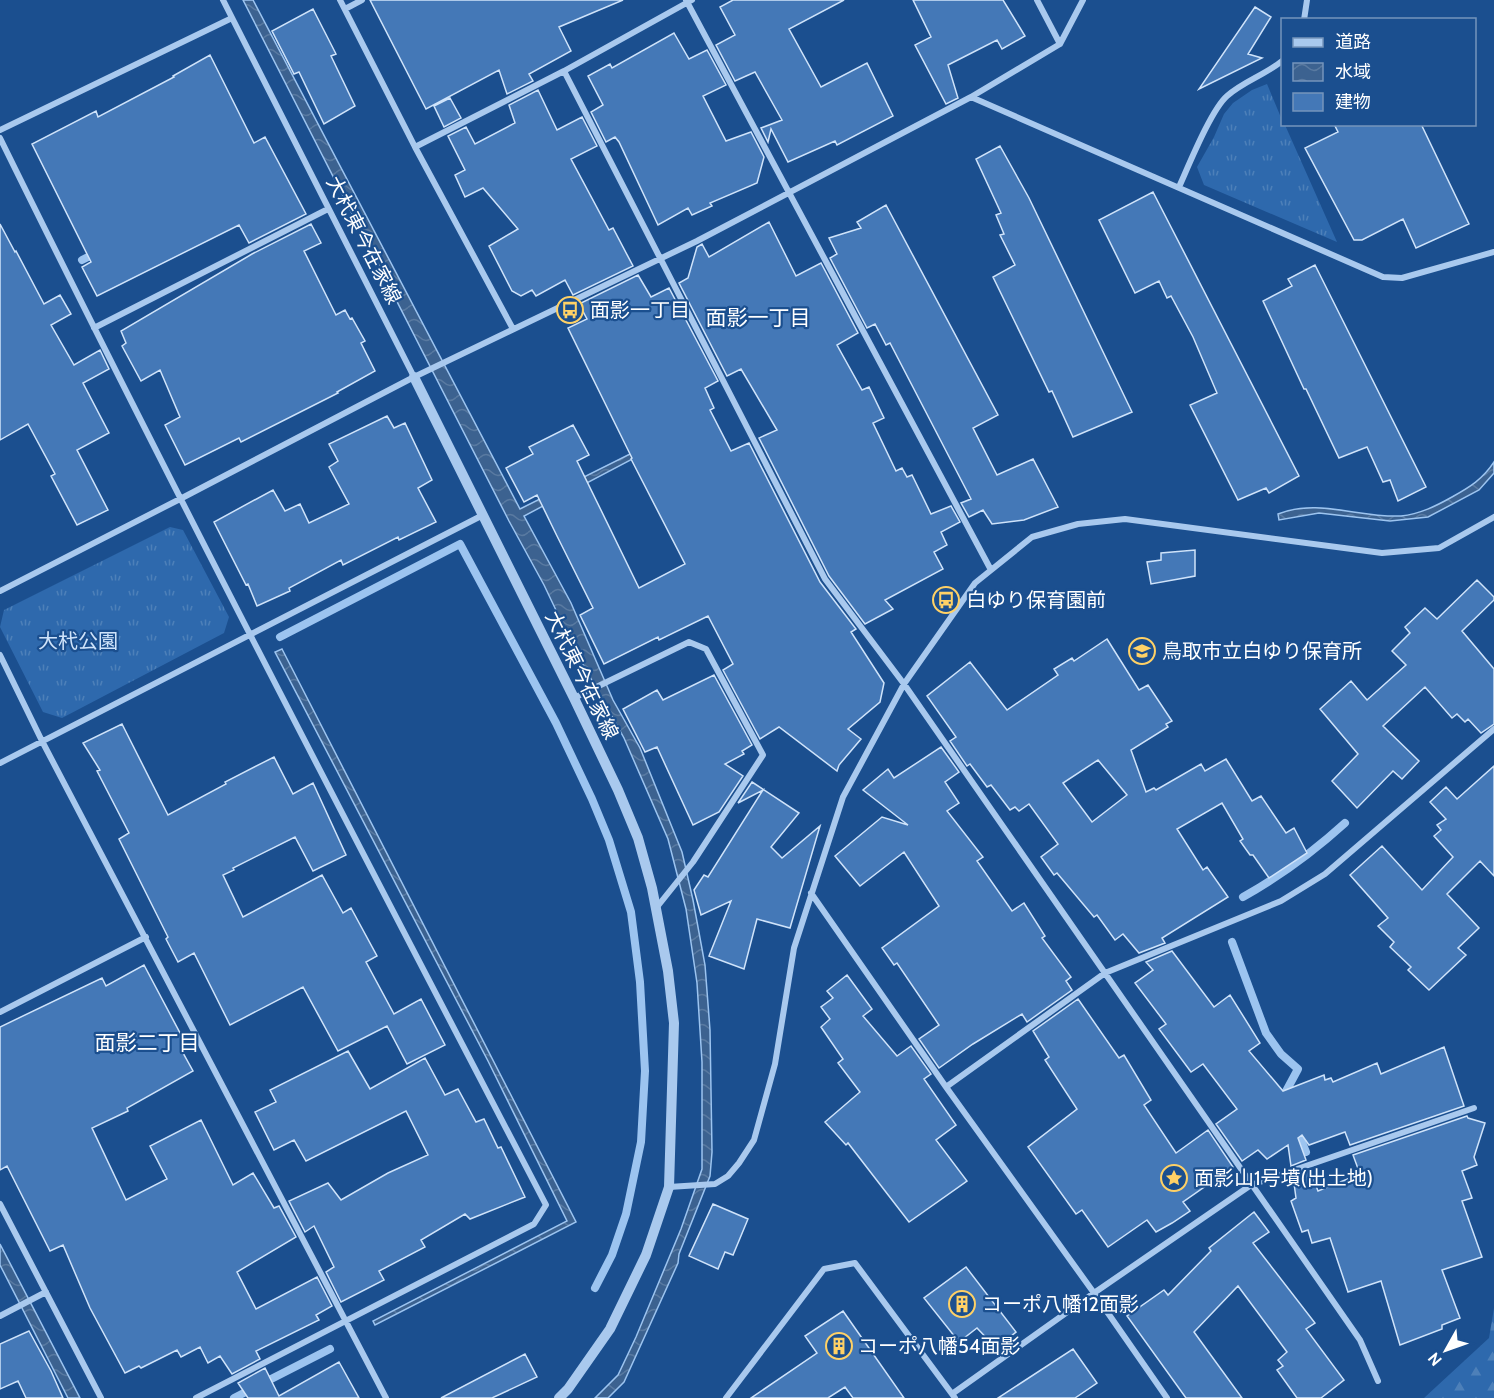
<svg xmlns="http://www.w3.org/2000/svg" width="1494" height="1398" font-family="Cabin,'Noto Sans JP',sans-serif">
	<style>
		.grass { fill: url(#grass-tufts) }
		.forest { fill: url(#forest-firs) }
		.water { fill: url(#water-waves); stroke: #9cc4f0; stroke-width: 1.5 }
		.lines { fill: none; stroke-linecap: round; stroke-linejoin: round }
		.stream { stroke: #9cc4f0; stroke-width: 8 }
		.building { fill: #4478b7; stroke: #cfe3fa; stroke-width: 1.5; fill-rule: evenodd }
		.minor { stroke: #a9c9ee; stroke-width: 6 }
		.tertiary { stroke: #a9c9ee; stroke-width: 10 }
		.labels { text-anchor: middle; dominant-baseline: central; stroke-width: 4.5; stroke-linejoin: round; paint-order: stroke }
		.street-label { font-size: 20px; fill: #fff; stroke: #1b4f8f }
		.poi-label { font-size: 20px; fill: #fff; stroke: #1b4f8f; text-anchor: start }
		.park-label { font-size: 20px; fill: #cfe3fa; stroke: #1b4f8f }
		.neighbourhood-label { font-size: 21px; fill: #fff; stroke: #1b4f8f }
	</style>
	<defs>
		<pattern id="grass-tufts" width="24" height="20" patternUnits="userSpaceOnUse" patternTransform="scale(1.5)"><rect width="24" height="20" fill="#2e69ad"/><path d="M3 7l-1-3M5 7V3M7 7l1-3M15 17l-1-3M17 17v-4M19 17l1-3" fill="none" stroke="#4d80b9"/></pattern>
		<pattern id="forest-firs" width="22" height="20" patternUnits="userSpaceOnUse" patternTransform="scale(1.5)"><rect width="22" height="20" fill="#2e69ad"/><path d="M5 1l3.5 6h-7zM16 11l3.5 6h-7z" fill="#4d80b9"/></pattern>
		<pattern id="water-waves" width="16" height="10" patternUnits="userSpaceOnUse" patternTransform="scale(1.5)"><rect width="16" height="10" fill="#3c6290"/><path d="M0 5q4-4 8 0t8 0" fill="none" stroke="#597aa1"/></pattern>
	</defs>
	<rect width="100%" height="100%" fill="#1b4f8f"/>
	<path class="grass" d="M1267 84 1282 120V124L1285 125 1337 242 1204 185 1197 167 1214 137 1224 114 1233 103 1252 90Z
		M170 527 183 530 229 617 224 633 62 718 43 712 0 627 4 610Z"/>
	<path class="forest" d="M1494 1308V1398H1424L1489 1338Z"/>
	<path class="water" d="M243 0H253L520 509 678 430 680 434 524 516 571 603 613 700 640 748 682 852 693 900 705 965 710 1030 712 1152 710 1176 679 1254 678 1263 624 1382 608 1398H595L618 1375 636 1337 681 1229 702 1169V1062L697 983 686 909 668 839 624 738 575 650 544 585 509 521Z
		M1494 462V473L1479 490 1428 517 1390 521 1319 513 1279 520 1278 514C1318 498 1359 518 1401 516 1420 514 1436 506 1452 497 1470 487 1483 479 1494 462Z
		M282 649 576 1222 375 1325 373 1321 567 1221 488 1061 275 652Z
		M0 1244 80 1398H68L0 1265Z"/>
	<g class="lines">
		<path class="stream" d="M82 260 98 252
			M280 637 460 544 556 723 592 799 609 840 631 912 640 982 645 1071 641 1142 626 1214 612 1255 595 1288
			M1243 897C1282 875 1312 853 1345 823
			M1232 942 1266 1033 1281 1054 1298 1069 1284 1095 1285 1098
			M1296 1127 1306 1152
			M234 1398 330 1349"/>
	</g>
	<path class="building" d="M370 0H623L559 27 571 51 529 74 533 81 507 94 499 70 426 109Z
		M733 0H844L789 29 821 87 867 63 893 116 837 145 835 141 788 162 771 129 768 142 761 128 782 120 755 72 735 81 716 45 735 35 720 7Z
		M913 0H1003L1025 36 1002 49 997 40 948 65 958 98 946 104 915 45 931 37Z
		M1255 7 1271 17 1248 54 1262 58 1199 89Z
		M313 9 336 54 331 56 355 106 324 124 299 72 294 74 272 31Z
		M674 33 689 59 707 50 726 85 703 96 726 141 751 132 764 157 757 183 710 203 712 206 692 215 688 208 658 225 619 142 615 137 606 142 591 112 603 105 588 76 610 64 612 68Z
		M210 55 254 143 265 137 306 214 249 243 239 225 97 296 82 267 91 262 32 144 96 111 98 117 174 77 173 76Z
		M538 90 557 130 582 117 597 146 571 159 609 230 613 228 633 266 573 295 565 280 536 296 532 290 521 296 512 291 489 246 518 229 483 188 465 197 455 175 465 170 448 136 466 127 475 144 515 123 509 105Z
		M450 98 461 118 444 127 434 106Z
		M1334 124H1421L1469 224 1416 248 1403 219 1362 240H1354L1305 148 1338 132Z
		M1000 146 1029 198 1132 412 1073 437 1052 391 1049 392 993 277 1015 265 1000 235 1004 234 996 215 1001 213 976 159Z
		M1153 192 1299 476 1269 493 1266 488 1238 500 1190 405 1217 393 1193 337 1171 296 1167 298 1159 281 1135 293 1099 220Z
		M886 205 998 415 973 428 997 475 1033 459 1058 507 1024 520 992 524 983 510 969 517 961 503 971 499 890 343 886 345 875 324 867 328 830 258 837 254 829 238 861 228 857 222Z
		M769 222 796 276 821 263 858 333 837 345 862 390 869 387 884 418 873 423 896 471 902 468 907 477 912 475 931 514 951 506 960 522 941 532 947 545 934 552 943 569 885 600 893 609 865 624 829 576 759 438 777 430 741 369 727 376 679 283 688 278 697 247 702 244 709 257Z
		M0 224 15 252 16 251 44 304 60 295 71 314 51 325 74 365 100 350 109 369 83 383 109 433 77 450 108 510 77 525 51 476 55 474 28 424 0 440Z
		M311 224 321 243 304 251 336 315 345 310 350 319 352 318 365 341 361 343 375 371 337 392 338 393 241 442 239 438 185 465 165 425 180 417 160 370 141 381 122 346 126 343 121 331 252 254Z
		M1315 265 1426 487 1398 501 1390 480 1383 482 1367 447 1339 458 1306 389H1304L1263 301 1292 286 1288 279Z
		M638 275 651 297 669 288 718 381 705 388 714 408 710 410 731 451 749 443 820 582 856 629 851 632 884 683 880 702 848 729 861 739 839 765 837 771 779 727 760 739 723 670 733 664 708 616 659 640 658 637 604 664 580 615 593 608 557 536 537 495 524 502 506 468 533 454 529 447 573 425 589 455 577 461 639 588 685 564 631 459 632 458 568 328 587 319 579 304Z
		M387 416 394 428 405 423 432 480 418 488 436 522 399 540 398 537 343 565 341 560 289 588 290 591 257 606 248 584 246 585 214 522 273 490 285 511 300 504 309 523 349 504 329 467 338 461 329 444Z
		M1195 550V576L1151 584 1147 562 1161 560V553Z
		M1477 580 1494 597V600L1462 631 1494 669V724L1481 733 1468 719 1465 722 1457 714 1452 718 1425 687 1383 726 1419 761 1402 779 1393 771 1357 808 1332 781 1358 754 1320 709 1351 681 1367 700 1406 665 1392 651 1410 633 1405 627 1425 608 1437 619Z
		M1107 639 1139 690 1148 685 1172 721 1166 724 1168 727 1131 750 1146 792 1154 788 1156 790 1201 764 1205 771 1226 759 1252 801 1261 796 1286 833 1294 828 1307 853 1269 878 1253 855H1250L1240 841 1243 839 1222 803 1177 829 1203 870 1207 867 1228 897 1162 938 1165 943 1139 953 1123 934 1115 940 1097 915 1094 917 1057 873 1054 875 1041 857 1058 844 1029 804 1019 811 1015 807 1010 810 991 785 987 787 970 764 967 766 950 741 956 737 927 696 970 662 1007 710 1058 675 1054 669 1072 658 1074 661ZM1098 760 1127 795 1092 822 1063 783Z
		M714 675 752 745 742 751 744 754 725 764 743 776 719 812 693 825 657 747 645 752 623 709 657 690 663 700Z
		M122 724 168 815 226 784 225 782 274 757 293 794 313 783 346 855 313 871 295 837 233 868 234 870 223 875 243 917 322 875 343 913 351 908 377 956 366 962 394 1014 421 999 445 1045 407 1064 387 1026 338 1051 303 987 230 1025 194 953 178 962 166 939 168 937 119 839 129 833 97 771 100 770 83 743Z
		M941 747 959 772 945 782 959 803 947 811 983 857 977 861 1012 911 1024 903 1045 936 1042 938 1071 977 1066 981 1072 990 1027 1022 1022 1014 973 1044 939 1068 919 1039 939 1025 897 963 894 965 882 948 939 906 904 852 860 886 835 856 882 817 908 825 863 790 888 769 894 778Z
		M1494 766V876L1480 861 1447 894 1479 928 1458 948 1466 955 1429 990 1408 970 1411 967 1390 947 1394 942 1378 926 1388 918 1350 875 1382 846 1422 890 1453 857 1434 836 1441 830 1437 825 1446 819 1430 802 1446 787 1457 799Z
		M752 782 799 813 771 847 782 858 820 826 790 928 757 919 744 969 709 956 731 901 701 915 694 890 704 875 708 877 763 790 738 803Z
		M1172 951 1214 1007 1230 995 1260 1043 1249 1051 1283 1091 1324 1075 1325 1080 1331 1078 1333 1082 1377 1063 1381 1074 1444 1047 1464 1106 1350 1145 1345 1132 1309 1145 1302 1135 1298 1138 1306 1160 1291 1166 1288 1145 1267 1159 1258 1150 1242 1161 1216 1124 1237 1109 1203 1064 1191 1072 1159 1029 1166 1024 1135 983 1153 970 1146 962Z
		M144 965 188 1048 182 1051 193 1071 127 1108 128 1111 92 1128 126 1200 167 1179 150 1146 201 1120 233 1185 253 1173 274 1208 279 1206 296 1237 237 1272 256 1309 317 1277 332 1306 316 1315 319 1320 256 1351 260 1359 232 1374 220 1356 208 1363 200 1347 181 1357 177 1350 141 1368 139 1366 125 1373 90 1308 63 1245 50 1251 7 1166 0 1170V1027L102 978 106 986Z
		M847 975 872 1009 863 1016 897 1056 911 1046 931 1074 924 1079 956 1125 936 1140 967 1181 909 1222 848 1143 846 1145 825 1122 860 1092 838 1063 843 1059 821 1027 830 1019 821 1007 833 998 827 991Z
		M1078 999 1119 1058 1124 1055 1151 1100 1144 1105 1176 1153 1208 1130 1233 1167 1183 1202 1190 1211 1172 1223 1156 1232 1147 1220 1108 1247 1082 1210 1076 1214 1028 1147 1077 1109 1045 1060 1049 1057 1033 1031Z
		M348 1051 370 1089 425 1058 445 1095 458 1089 476 1122 484 1119 498 1148 501 1147 525 1197 470 1219 465 1214 421 1240 425 1247 379 1271 384 1280 341 1302 326 1272 334 1267 314 1226 305 1232 289 1201 328 1183 341 1200 388 1173 428 1155 406 1111 306 1161 294 1140 274 1150 255 1112 276 1102 270 1090Z
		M1467 1116 1468 1118 1485 1123 1474 1157 1477 1165 1462 1171 1472 1198 1462 1201 1482 1257 1442 1270 1460 1318 1442 1325V1329L1400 1345 1381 1281 1348 1292 1330 1238 1312 1243 1308 1230 1302 1232 1291 1201 1296 1198 1293 1176 1310 1170 1318 1191 1360 1174 1353 1155Z
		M713 1204 748 1219 733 1255 725 1252 718 1269 689 1256Z
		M1254 1212 1269 1232 1253 1243 1315 1323 1306 1329 1344 1380 1321 1398H1297L1277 1370 1283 1366 1278 1360 1287 1352 1238 1286 1194 1332 1242 1398H1186L1127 1316 1164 1290 1168 1295 1211 1251 1209 1248Z
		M966 1267 1016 1332 996 1348 977 1328 959 1342 924 1298Z
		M843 1311 904 1398H853L845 1387 828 1398H751L817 1353 805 1336Z
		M29 1331 51 1371 63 1398H26L18 1381 0 1389V1344Z
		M1073 1349 1097 1383 1075 1398H998Z
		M525 1354 537 1377 492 1398H441Z
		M339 1362 359 1398H248L238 1383 265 1368 279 1396Z"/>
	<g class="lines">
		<path class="minor" d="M223 0 414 377
			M340 0 415 147 513 329
			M686 0 991 570
			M1037 0 1060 44
			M345 9 362 0
			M1304 20 1307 0
			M564 71 825 579 904 684 1360 1340 1378 1381
			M971 97 1383 277 1402 278 1494 252
			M0 130 232 18
			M0 138C176 496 361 850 546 1205L534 1224 196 1398
			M415 147 564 71 692 0
			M1179 187C1189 165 1211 110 1227 96 1244 81 1265 75 1282 61
			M94 328 328 209
			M0 591 182 498 414 377 697 241 971 97 1060 44 1083 0
			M0 655 42 741 386 1398
			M574 698 689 642 706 649 763 755 693 862 657 907
			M0 763 483 515
			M811 893 946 1087 1094 1293 1251 1185 1474 1108
			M0 1012 146 937
			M946 1087 1105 973 1281 901 1325 874 1494 729
			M669 1187 715 1184 728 1176 739 1163 754 1140 775 1064 794 948 843 797 904 684 975 583 1032 537 1078 524 1125 519 1382 553 1439 548 1494 517
			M0 1204 101 1398
			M0 1316 46 1292
			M952 1394 1094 1293 1167 1398
			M726 1398 824 1269 855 1263 955 1398"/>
		<path class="tertiary" d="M414 377 574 698 618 790 638 838 652 888 668 971 674 1023 669 1187 646 1255 610 1329 568 1389 559 1398"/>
	</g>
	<defs>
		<symbol id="bus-ring" viewBox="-11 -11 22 22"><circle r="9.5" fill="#1b4f8f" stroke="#ffd166" stroke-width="1.5"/><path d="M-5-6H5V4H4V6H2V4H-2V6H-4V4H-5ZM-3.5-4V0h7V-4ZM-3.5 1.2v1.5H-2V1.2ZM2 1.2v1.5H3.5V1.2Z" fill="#ffd166"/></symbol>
		<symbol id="school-ring" viewBox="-11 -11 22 22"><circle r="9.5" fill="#1b4f8f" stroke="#ffd166" stroke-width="1.5"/><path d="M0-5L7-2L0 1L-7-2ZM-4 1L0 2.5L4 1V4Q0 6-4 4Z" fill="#ffd166"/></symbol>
		<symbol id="sight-ring" viewBox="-11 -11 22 22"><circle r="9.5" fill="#1b4f8f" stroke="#ffd166" stroke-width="1.5"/><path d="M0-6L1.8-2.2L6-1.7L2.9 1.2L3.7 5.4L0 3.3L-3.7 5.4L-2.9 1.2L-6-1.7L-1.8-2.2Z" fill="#ffd166"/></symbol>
		<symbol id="building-ring" viewBox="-11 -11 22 22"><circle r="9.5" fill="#1b4f8f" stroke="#ffd166" stroke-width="1.5"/><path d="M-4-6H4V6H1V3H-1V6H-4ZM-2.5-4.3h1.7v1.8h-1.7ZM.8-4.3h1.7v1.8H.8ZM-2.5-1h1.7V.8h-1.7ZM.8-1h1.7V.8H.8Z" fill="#ffd166"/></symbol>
	</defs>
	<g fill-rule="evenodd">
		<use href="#bus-ring" x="555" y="295" width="30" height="30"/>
		<use href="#bus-ring" x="931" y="585" width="30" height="30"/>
		<use href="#school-ring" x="1127" y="636" width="30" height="30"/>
		<use href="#sight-ring" x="1159" y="1163" width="30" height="30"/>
		<use href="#building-ring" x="947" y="1289" width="30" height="30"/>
		<use href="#building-ring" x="824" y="1331" width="30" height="30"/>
	</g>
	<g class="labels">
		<g class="street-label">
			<text transform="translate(364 240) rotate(63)">大杙東今在家線</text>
			<text transform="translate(582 675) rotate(64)">大杙東今在家線</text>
		</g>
		<g class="poi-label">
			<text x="590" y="310">面影一丁目</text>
			<text x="966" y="600">白ゆり保育園前</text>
			<text x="1162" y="651">鳥取市立白ゆり保育所</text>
			<text x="1194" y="1178">面影山1号墳(出土地)</text>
			<text x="982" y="1304">コーポ八幡12面影</text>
			<text x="858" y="1346">コーポ八幡54面影</text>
		</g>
		<g class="park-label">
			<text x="78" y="641">大杙公園</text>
		</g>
		<g class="neighbourhood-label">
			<text x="758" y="317">面影一丁目</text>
			<text x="147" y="1042">面影二丁目</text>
		</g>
	</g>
	<rect x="1281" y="18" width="195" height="108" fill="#1b4f8f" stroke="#7695bc" stroke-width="1.5"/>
	<rect x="1293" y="38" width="30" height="9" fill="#a9c9ee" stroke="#7695bc" stroke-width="1.5"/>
	<text x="1335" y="48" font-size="18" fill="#ffffff">道路</text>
	<rect x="1293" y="63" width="30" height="18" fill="url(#water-waves)" stroke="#7695bc" stroke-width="1.5"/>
	<text x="1335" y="78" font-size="18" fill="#ffffff">水域</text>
	<rect x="1293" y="93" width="30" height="18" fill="#4478b7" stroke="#7695bc" stroke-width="1.5"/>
	<text x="1335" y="108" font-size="18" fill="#ffffff">建物</text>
	<g transform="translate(1446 1350) rotate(230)" stroke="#1b4f8f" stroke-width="4.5" paint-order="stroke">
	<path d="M0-4.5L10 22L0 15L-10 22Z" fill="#ffffff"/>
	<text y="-9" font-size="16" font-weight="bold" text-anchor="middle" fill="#ffffff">N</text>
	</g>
</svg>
